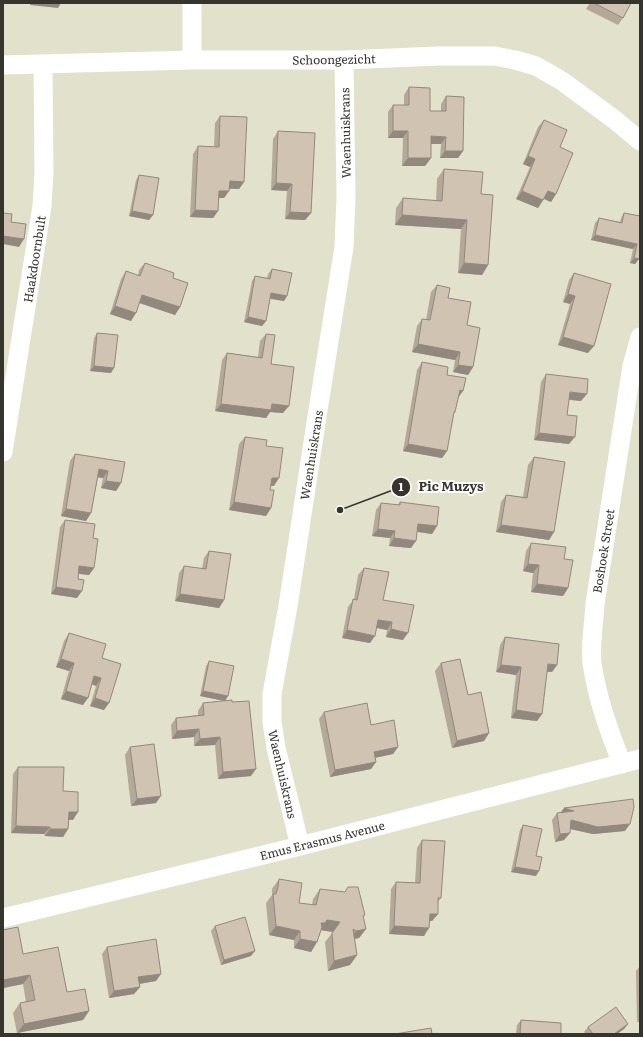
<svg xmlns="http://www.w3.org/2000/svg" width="643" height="1037" font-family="Literata,serif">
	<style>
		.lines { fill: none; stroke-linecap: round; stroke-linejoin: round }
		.minor { stroke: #fff; stroke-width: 19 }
		.wall { fill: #b4a899 }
		.shaded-wall { fill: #92887d }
		.building { fill: #d1c3b2; stroke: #92887d }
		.labels { text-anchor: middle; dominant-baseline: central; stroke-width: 4; stroke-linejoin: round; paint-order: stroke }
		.street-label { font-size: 12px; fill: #36352d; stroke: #fff }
		.leader { fill: none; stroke: #36352d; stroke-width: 1.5 }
		.callout-dot { fill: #36352d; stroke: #fff; stroke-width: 1.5 }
		.mark-label { font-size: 12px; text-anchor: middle; font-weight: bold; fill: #fff }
		.callout-label { font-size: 13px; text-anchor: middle; font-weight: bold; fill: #36352d; stroke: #fff; stroke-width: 4; stroke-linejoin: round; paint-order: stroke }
	</style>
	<rect width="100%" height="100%" fill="#e2e1cb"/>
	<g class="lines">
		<path class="minor" d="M192 3V60
			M3 65 192 60H344L438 56H495L515 60 536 66 562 81 615 120 640 141
			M3 452 42 206 44 173 43 64
			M622 764C609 731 597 698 592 663 590 644 594 623 595 604L632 366 640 337
			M300 846 276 748 272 722V694L288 606 316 423 344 247 346 198 344 60
			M3 918 300 846 640 759"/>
	</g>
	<path class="wall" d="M590 3H631L623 18 618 25 586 9Z
		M409 87 430 111H441V104L446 96 463 151 458 158H440L441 144H431V158L425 166H402L403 138H388V112L393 105H404V95Z
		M220 116 244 182 239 189H230L229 191 224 198H218V211L213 218 190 217 193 154 198 146 214 147 215 123Z
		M544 120 560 147 556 194 551 202 544 199 538 208 516 199 530 167 523 164 538 127Z
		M278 131 311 213 305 220 285 219 287 191 271 190 273 139Z
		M444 169 481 194 488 265 482 275 458 273 461 229 395 225 396 208 403 198 436 201 437 179Z
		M139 175 153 215 149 220 129 216 136 180Z
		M624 213 640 216 639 259 635 264 630 263 633 249 591 240 595 223 599 218 620 222 621 218Z
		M145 263 173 278 180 307 175 315 139 303 131 321 110 314 121 279 126 271 138 275 139 270Z
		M272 269 287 296 284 301 270 299 266 321 262 326 244 322 252 281 255 276 267 278 268 274Z
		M574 273 588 353 558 345 570 304 563 302 569 280Z
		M437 285 448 298 467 325 473 367 468 375 453 372 455 360 412 352 417 326 422 319 426 320 431 292Z
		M97 333 111 373 90 371 94 338Z
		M266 334 271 364 283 413 270 412 266 418 215 411 222 360 227 353 258 357 260 341Z
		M422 362 447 375 458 398 455 412 453 415 447 451 442 458 403 451 417 370Z
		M546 374 581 401 569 400 567 415 569 444 534 440 541 382Z
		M245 437 266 446 274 486H271L270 490 271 508 266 516 229 510 239 444Z
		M75 454 125 462 121 483 116 491 101 488 103 478 98 477 91 513 86 521 61 516 70 461Z
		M534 457 554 532 549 540 496 532 501 502 506 495 523 497 528 465Z
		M400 502 437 526 432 534 417 532 411 548 389 546 390 538 372 536 376 510 381 503 398 505Z
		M65 520 93 538 94 568 89 575 78 574 77 598 51 594 60 527Z
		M531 543 564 559 568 588 563 596 531 592 533 573 523 571 526 551Z
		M209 551 224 600 219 608 175 601 179 573 184 566 202 569 204 558Z
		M364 568 383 600 403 640 386 637 387 630 376 628 370 643 342 638 348 607 354 599 358 575Z
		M69 633 102 658 104 710 90 706 96 686 92 684 83 705 61 699 69 671 56 667 64 641Z
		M505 637 557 665 552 672H547L542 714 537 721 511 718 516 675 496 672 500 645Z
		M209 661 225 701 251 776 218 779 215 745 194 746V737L172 739 171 725 176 718 198 715V711L203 703 224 701 200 696 206 666Z
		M441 663 468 695 489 733 484 741 452 748 435 671Z
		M324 712 371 725 398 747 393 754 375 758 376 762 371 769 330 777 319 719Z
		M130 747 156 803 131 806 125 755Z
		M18 767 63 791 73 820H69L68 829 63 837 45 836 44 834 11 833 13 774Z
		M557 813 625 831 593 834 570 829V833L564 840 555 842 552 820Z
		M523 825 536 856V876L511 872 520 830Z
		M422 840 441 898 438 902V914L432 921H430L424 936 389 934 391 889 396 882 415 883 417 848Z
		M279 879 299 903 312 905 313 899 320 889 363 917 366 929 359 938 354 939 357 955 350 965 328 971 325 942 333 932 321 930 317 942 311 952 294 948V940L269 935 266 903 272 895V889Z
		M215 926 251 956 221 965 211 931Z
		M3 930 23 954 89 1011 83 1020 17 1033 13 1013 20 1003 26 1002 23 984 3 988Z
		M107 947 156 981 139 984 140 987 134 994 109 998 102 954Z
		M640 966V1022H637L636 971Z
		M521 1020 561 1034H516L517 1025Z
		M628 1024 624 1029 617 1034H586L584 1032 588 1027Z"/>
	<path class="shaded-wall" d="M31 3H61L58 8 30 5Z
		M129 3H143L129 4Z
		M270 3H283V4Z
		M393 131H408L403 138H388Z
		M431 136 446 137 441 144H426Z
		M445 151H463L458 158H440Z
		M528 156 535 159 530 167 523 164Z
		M408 158H431L425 166H402Z
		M230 181 244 182 239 189 225 188Z
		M276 183 292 184 287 191 271 190Z
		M219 191H229L224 198H214Z
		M522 191 543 200 538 208 516 199Z
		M548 191 556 194 551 202 542 198Z
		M195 210 218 211 213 218 190 217Z
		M132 211 153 215 149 220 129 216Z
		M290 212 311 213 305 220 285 219Z
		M402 215 467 220 461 229 395 225Z
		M595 235 637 244 633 249 591 240Z
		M3 236 24 239 19 247 3 244Z
		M634 258 639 259 635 264 630 263Z
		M464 263 488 265 482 275 458 273Z
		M271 293 287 296 284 301 268 298Z
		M568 294 575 296 570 304 563 302Z
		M142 295 180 307 175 315 137 302Z
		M115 306 136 313 131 321 110 314Z
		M248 317 266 321 262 326 244 322Z
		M563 337 594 346 588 353 558 345Z
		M418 344 460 352 455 360 412 352Z
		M458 365 473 367 468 375 453 372Z
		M94 366 114 368 111 373 90 371Z
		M460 390 463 391 458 398Z
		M570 392 587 394 581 401 565 399Z
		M221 404H272L289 406 283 413 270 412 266 418 215 411Z
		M539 433 575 437 569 444 534 440Z
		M408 444 447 451 442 458 403 451Z
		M99 469 108 471 103 478 94 477Z
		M272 478H279L274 486 267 485Z
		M106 481 121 483 116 491 101 488Z
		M234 502 271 508 266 516 229 510Z
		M66 509 91 513 86 521 61 516Z
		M418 524 437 526 432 534 413 531Z
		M501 525 554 532 549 540 496 532Z
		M378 529 395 531 390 538 372 536Z
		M394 538 416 541 411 548 389 546Z
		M528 564 539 565 533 573 523 571Z
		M79 566 94 568 89 575 74 573Z
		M537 584 568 588 563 596 531 592Z
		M56 587 82 591 77 598 51 594Z
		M180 594 224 600 219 608 175 601Z
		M378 620 392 622 387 630 373 627Z
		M391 629 408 633 403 640 386 637Z
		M347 630 375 636 370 643 342 638Z
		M61 659 74 663 69 671 56 667Z
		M548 664 557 665 552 672 543 671Z
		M501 665 521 667 516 675 496 672Z
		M94 676 101 678 96 686 89 683Z
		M66 691 88 698 83 705 61 699Z
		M203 691 228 696 225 701 200 696Z
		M95 698 109 703 104 710 90 706Z
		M516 710 542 714 537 721 511 718Z
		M199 729 194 737 172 739 177 731Z
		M489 733 484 741 452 748 457 741Z
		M220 737 215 745 194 746 200 739Z
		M398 747 393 754 369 759 374 752Z
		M376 762 371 769 330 777 335 770Z
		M256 769 251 776 218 779 223 772Z
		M161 796 156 803 131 806 137 799Z
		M564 808 574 811 558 816Z
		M69 812H78L73 820 64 819Z
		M571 820 630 824 625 831 593 834 566 828Z
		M16 826 50 827 44 834 11 833Z
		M50 829H68L63 837 45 836Z
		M570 833 564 840 555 842 560 834Z
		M515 867 539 871 536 876 511 872Z
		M430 914H438L432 921H425Z
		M327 920 340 922 333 932 320 930 321 923Z
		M276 926 300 931 294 940 269 935Z
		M394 926 429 928 424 936 389 934Z
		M366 929 359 938 349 940 356 931Z
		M300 939 317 942 311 952 294 948Z
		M255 951 251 956 221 965 224 960Z
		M357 955 350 965 328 971 334 961Z
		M161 974 156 981 133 985 138 977Z
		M30 975 23 984 3 988V980Z
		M140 987 134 994 109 998 114 991Z
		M89 1011 83 1020 17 1033 24 1024Z
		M628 1024 624 1029 617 1034H614Z"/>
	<path class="building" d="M594 3H631L623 18Z
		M409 87 430 88V111H446V96L464 97 463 151H445L446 137 431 136V158H408V131H393V105H409Z
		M220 116 247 117 244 182 230 181 229 191H219L218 211 195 210 198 146 219 147Z
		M544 120 567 130 560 147 573 153 556 194 548 191 543 200 522 191 535 159 528 156Z
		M278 131 315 133 311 213 290 212 292 184 276 183Z
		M444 169 483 172 481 194 493 195 488 265 464 263 467 220 402 215 403 198 442 201Z
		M139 175 159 178 153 215 132 211Z
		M3 213 12 214 11 222 26 224 24 239 3 236Z
		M624 213 640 216V254L639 259 634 258 637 244 595 235 599 218 622 223Z
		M145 263 174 273 173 278 188 283 180 307 142 295 136 313 115 306 126 271 140 276Z
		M272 269 292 273 287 296 271 293 266 321 248 317 255 276 270 279Z
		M574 273 611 284 594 346 563 337 575 296 568 294Z
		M437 285 450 288 448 298 471 302 467 325 480 328 473 367 458 365 460 352 418 344 422 319 430 320Z
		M97 333 118 335 114 368 94 366Z
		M266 334 275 335 271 364 294 367 289 406 272 404 271 410 221 404 227 353 262 358Z
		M422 362 448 367 447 375 466 378 463 391 460 390 455 412H454L447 451 408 444Z
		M546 374 588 379 587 394 570 392 567 415 577 416 575 437 539 433Z
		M245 437 267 440 266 446 283 448 279 478H272L270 490H274L271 508 234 502Z
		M75 454 125 462 121 483 106 481 108 471 99 469 91 513 66 509Z
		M534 457 565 462 554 532 501 525 506 495 527 498Z
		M400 502 439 507 437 526 418 524 416 541 394 538 395 531 378 529 381 503 400 505Z
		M65 520 95 524 93 538 98 539 94 568 79 566 78 579 84 580 82 591 56 587Z
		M531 543 566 547 564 559 573 560 568 588 537 584 539 565 528 564Z
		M209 551 231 554 224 600 180 594 184 566 206 569Z
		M364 568 389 572 383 600 414 605 408 633 391 629 392 622 378 620 375 636 347 630 353 599 357 600Z
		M69 633 106 644 102 658 121 664 109 703 95 698 101 678 94 676 88 698 66 691 74 663 61 659Z
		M505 637 559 644 557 665 548 664 542 714 516 710 521 667 501 665Z
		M460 659 468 695 481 692 489 733 457 741 441 663Z
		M209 661 234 666 228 696 203 691Z
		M232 700V702L249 701 256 769 223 772 220 737 200 739 199 729 177 731 176 718 204 715 203 703Z
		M367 703 371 725 394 720 398 747 374 752 376 762 335 770 324 712Z
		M154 744 161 796 137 799 130 747Z
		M18 767H64L63 791 78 792V812H69L68 829H50V827L16 826Z
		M633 799 634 807 630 824 598 827 571 820 570 833 560 834 557 813 574 811 564 808Z
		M523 825 542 829 536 856 542 857 539 871 515 867Z
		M422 840 445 841 441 898H438V914H430L429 928 394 926 396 882 420 883Z
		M279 879 302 883 299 903 316 905 320 889 345 892 348 887H358L365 915 363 916 366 929 356 931 353 929 357 955 334 961 332 933 340 922 327 920 325 923H321L322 927 317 942 300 939V931L276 926 273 894H276L278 887Z
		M245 917 255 951 224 960 215 926Z
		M18 927 23 954 58 947 67 992 85 989 89 1011 24 1024 20 1003 35 1000 30 975 3 980V930Z
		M156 939 161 974 138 977 140 987 114 991 107 947Z
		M616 1007 628 1024 614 1034H593L588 1027Z
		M521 1020 561 1023V1034H520Z
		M431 1028 432 1034H395Z"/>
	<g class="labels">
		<g class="street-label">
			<text transform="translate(334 59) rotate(-1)">Schoongezicht</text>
			<text transform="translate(345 133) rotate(-91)">Waenhuiskrans</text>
			<text transform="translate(34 259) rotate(-81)">Haakdoornbult</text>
			<text transform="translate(311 455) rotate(-81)">Waenhuiskrans</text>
			<text transform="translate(603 551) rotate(-81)">Boshoek Street</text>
			<text transform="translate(283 774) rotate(77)">Waenhuiskrans</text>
			<text transform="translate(322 840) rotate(-14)">Emus Erasmus Avenue</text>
		</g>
	</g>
	<path class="leader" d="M340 510L401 487"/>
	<g class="callout-dot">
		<circle cx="340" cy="510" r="4"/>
		<circle cx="401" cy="487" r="10"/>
	</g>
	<g class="mark-label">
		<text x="401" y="491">1</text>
	</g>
	<g class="callout-label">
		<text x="451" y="491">Pic Muzys</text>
	</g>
	<rect width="643" height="1037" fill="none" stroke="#36352d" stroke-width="8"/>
</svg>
